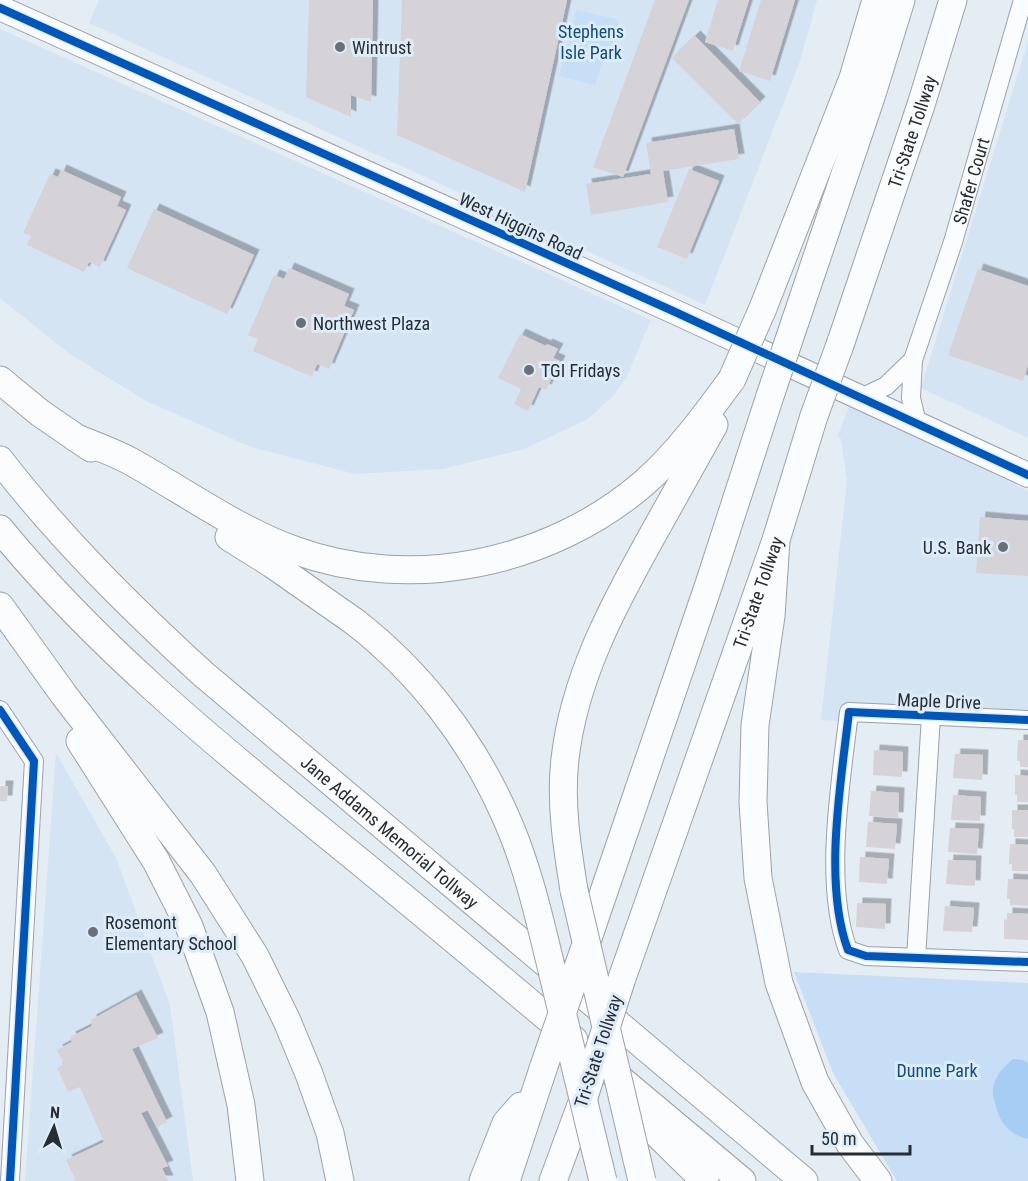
<svg xmlns="http://www.w3.org/2000/svg" width="1028" height="1181" font-family="'Roboto Condensed',sans-serif">
	<style>
		.built { fill: #d5e4f3 }
		.green { fill: #c6dff7 }
		.water { fill: #a6cdf3 }
		.building { fill: #d5d3d7; filter: url(#shadow) }
		.lines { fill: none; stroke-linecap: round; stroke-linejoin: round }
		.minor-casing { stroke: #9ca2a9; stroke-width: 20 }
		.major-casing { stroke: #9ca2a9; stroke-width: 26 }
		.highway-casing { stroke: #9ca2a9; stroke-width: 29 }
		.minor { stroke: #fbfcfd; stroke-width: 18 }
		.major { stroke: #fbfcfd; stroke-width: 24 }
		.highway { stroke: #fbfcfd; stroke-width: 27 }
		.highway-bridge-casing { stroke: #9ca2a9; stroke-width: 29; stroke-linecap: butt }
		.highway-bridge { stroke: #fbfcfd; stroke-width: 27 }
		.cycleway-casing { stroke: #ddecfb; stroke-width: 11 }
		.cycleway { stroke: #0057b8; stroke-width: 8 }
		.poi-dot { fill: #697076; stroke: #ddecfb; stroke-width: 2 }
		.labels { text-anchor: middle; dominant-baseline: central; stroke-width: 6; stroke-linejoin: round; paint-order: stroke }
		.park-label { font-size: 18px; fill: #124d7b; stroke: #ddecfb }
		.poi-label { font-size: 18px; fill: #272d32; stroke: #ddecfb; text-anchor: start }
		.street-label { font-size: 18px; fill: #272d32; stroke: #ddecfb }
	</style>
	<defs>
		<filter id="shadow"><feDropShadow dx="5.5" dy="-5.5" stdDeviation="0" flood-color="#0004"/></filter>
	</defs>
	<rect width="100%" height="100%" fill="#e4ecf4"/>
	<path class="built" d="M99 0H817L800 61 705 305 89 23Z
		M0 29 651 320 626 378 614 395 588 419 524 449 442 469 355 474 251 447 146 401 70 354 0 298Z
		M1028 41V438L921 388Z
		M850 404 1028 491V731L821 720 847 480 841 439 837 437Z
		M56 753 116 858 170 1005 193 1181H25Z"/>
	<path class="green" d="M576 10 616 19 620 28 611 34 620 49 603 60 595 85 559 76Z
		M794 972 1028 983V1181H897L833 1073Z"/>
	<path class="water" d="M1013 1059 1023 1060 1028 1063V1139C1009 1135 999 1122 995 1103 994 1099 992 1094 993 1090 994 1076 1004 1067 1013 1059Z"/>
	<path class="building" d="M309 0H373L371 102 351 95V117L306 97Z
		M402 0H567L525 192 397 135Z
		M655 0H689L623 177 593 167Z
		M718 0H749L733 51 705 42Z
		M761 0H795L770 81 739 71Z
		M695 36 760 102 738 124 672 58Z
		M734 129 739 159 663 171 668 202 591 215 586 184 651 174 646 143Z
		M689 169 719 181 687 259 657 247Z
		M61 170 121 197 117 206 126 210 100 267 89 262 84 272 27 245 31 236 23 233 50 174 58 177Z
		M154 209 254 255 227 314 127 268Z
		M289 268 349 294 344 306 354 310 329 369 317 364 312 377 253 351 258 339 248 335 274 275 284 279Z
		M978 269 1028 286V365L1023 381 948 355Z
		M520 334 546 346 547 344 558 349 553 358 560 361 546 390 539 387 528 411 514 404 521 389 498 378Z
		M980 517 1028 521V576L976 573Z
		M1018 740H1028V767H1020V761H1017Z
		M874 750 903 752 902 777 873 775Z
		M955 754 983 755 982 780 953 778Z
		M1015 775 1028 776V802H1017V795H1015Z
		M0 786H8L7 801H0Z
		M871 791 899 793 898 818 869 816Z
		M953 795 981 797 980 821 951 820Z
		M1012 810H1028V837H1014V829H1012Z
		M868 822 897 824 895 849 866 847Z
		M950 828 979 829 977 854 948 852Z
		M1010 844 1028 845V871H1012V864H1009Z
		M860 857 889 859 887 884 859 882Z
		M948 860 976 861 975 886 946 884Z
		M1008 879 1028 880V906L1010 905V899H1007Z
		M857 903 886 904 885 929 856 927Z
		M945 906 974 908 972 932 943 931Z
		M1007 913 1028 914V940L1004 939V919L1007 920Z
		M136 995 158 1038 132 1049 167 1122 157 1127 148 1110 141 1113 168 1166 162 1168 168 1181H76L66 1160 104 1142 80 1087 68 1092 57 1068 64 1064 57 1050 72 1042 70 1037 92 1026 91 1020Z"/>
	<g class="lines">
		<defs>
			<g id="minor">
				<path d="M861 398 886 386 913 360"/>
				<path id="s1" d="M917 423 911 398 913 360 953 242 1023 0"/>
				<path d="M0 710 34 761 10 1181"/>
				<path d="M1028 720 849 712C841 782 823 883 848 950L866 956 1028 962"/>
				<path d="M916 958 931 716"/>
			</g>
			<path id="major" d="M0 8 673 311 1028 475"/>
			<g id="highway">
				<path d="M763 308 853 78 876 0"/>
				<path d="M795 322 872 94 901 0"/>
				<path id="s2" d="M841 342 921 105 953 0"/>
				<path d="M0 380 40 413 91 448"/>
				<path d="M76 438C94 445 113 452 130 461 184 491 236 529 294 550 411 593 550 564 644 483 678 453 705 416 732 379"/>
				<path id="s3" d="M0 460C60 538 130 607 202 673L804 1181"/>
				<path d="M0 529C95 645 211 740 327 835 410 902 492 971 574 1040"/>
				<path d="M229 537 272 564 355 622"/>
				<path d="M776 540 771 616 755 725 753 802 758 878 779 983 815 1082 850 1144 878 1181"/>
				<path d="M0 606 64 695 203 874 255 956 287 1021 309 1074 330 1133 340 1181"/>
				<path d="M80 741 156 861 189 926 220 1012 241 1105 250 1181"/>
				<path d="M574 890C567 847 560 803 565 759 574 678 613 606 652 536 673 499 693 462 714 425"/>
				<path d="M584 950 709 584 770 396"/>
				<path id="s4" d="M621 981 776 540 814 416"/>
				<path d="M608 1069 742 1181"/>
				<path d="M639 1116 705 1181"/>
				<path d="M483 1181 506 1123 521 1106"/>
				<path d="M506 1181 544 1066"/>
				<path d="M553 1181 584 1097"/>
			</g>
		</defs>
		<use href="#minor" class="minor-casing"/>
		<use href="#major" class="major-casing"/>
		<use href="#highway" class="highway-casing"/>
		<use href="#minor" class="minor"/>
		<use href="#major" class="major"/>
		<use href="#highway" class="highway"/>
		<defs>
			<path id="highway-bridge" d="M732 379 763 308
				M770 396 795 322
				M814 416 841 342
				M355 622C419 672 471 739 504 813 529 867 541 926 555 983 571 1049 587 1115 603 1181
				M574 890 642 1181
				M544 1066 584 950
				M584 1097 621 981"/>
		</defs>
		<use href="#highway-bridge" class="highway-bridge-casing"/>
		<use href="#highway-bridge" class="highway-bridge"/>
		<defs>
			<path id="cycleway" d="M0 8 673 311 1028 475
				M0 710 34 761 10 1181
				M1028 720 849 712C841 782 823 883 848 950L866 956 1028 962"/>
		</defs>
		<use href="#cycleway" class="cycleway-casing"/>
		<use href="#cycleway" class="cycleway"/>
	</g>
	<g class="poi-dot">
		<circle cx="340" cy="47" r="6"/>
		<circle cx="301" cy="323" r="6"/>
		<circle cx="529" cy="370" r="6"/>
		<circle cx="1003" cy="547" r="6"/>
		<circle cx="93" cy="932" r="6"/>
	</g>
	<g class="labels">
		<g class="park-label">
			<text x="591" y="31">Stephens<tspan x="591" dy="21">Isle Park</tspan></text>
			<text x="937" y="1070">Dunne Park</text>
		</g>
		<g class="poi-label">
			<text x="352" y="47">Wintrust</text>
			<text x="313" y="323">Northwest Plaza</text>
			<text x="541" y="370">TGI Fridays</text>
			<text x="991" y="547" text-anchor="end">U.S. Bank</text>
			<text x="105" y="922">Rosemont<tspan x="105" dy="21">Elementary School</tspan></text>
		</g>
		<g class="street-label">
			<text stroke="none"><textPath href="#s2" startOffset="222">Tri-State Tollway</textPath></text>
			<text stroke="none"><textPath href="#s1" startOffset="252">Shafer Court</textPath></text>
			<text transform="translate(521 226) rotate(25)">West Higgins Road</text>
			<text stroke="none"><textPath href="#s4" startOffset="412">Tri-State Tollway</textPath></text>
			<text transform="translate(939 701) rotate(2)">Maple Drive</text>
			<text stroke="none"><textPath href="#s3" startOffset="540">Jane Addams Memorial Tollway</textPath></text>
			<text transform="translate(598 1051) rotate(-72)">Tri-State Tollway</text>
		</g>
	</g>
	<g transform="translate(54 1127) rotate(4)" stroke="#ddecfb" stroke-width="4.5" paint-order="stroke">
	<path d="M0-4.5L10 22L0 15L-10 22Z" fill="#272d32"/>
	<text y="-9" font-size="16" font-weight="bold" text-anchor="middle" fill="#272d32">N</text>
	</g>
	<path d="M812 1145v9h98v-9" fill="none" stroke="#272d32" stroke-width="3"/>
	<text x="821" y="1145" font-size="18" fill="#272d32" stroke="#ddecfb" stroke-width="4.5" paint-order="stroke">50 m</text>
</svg>
